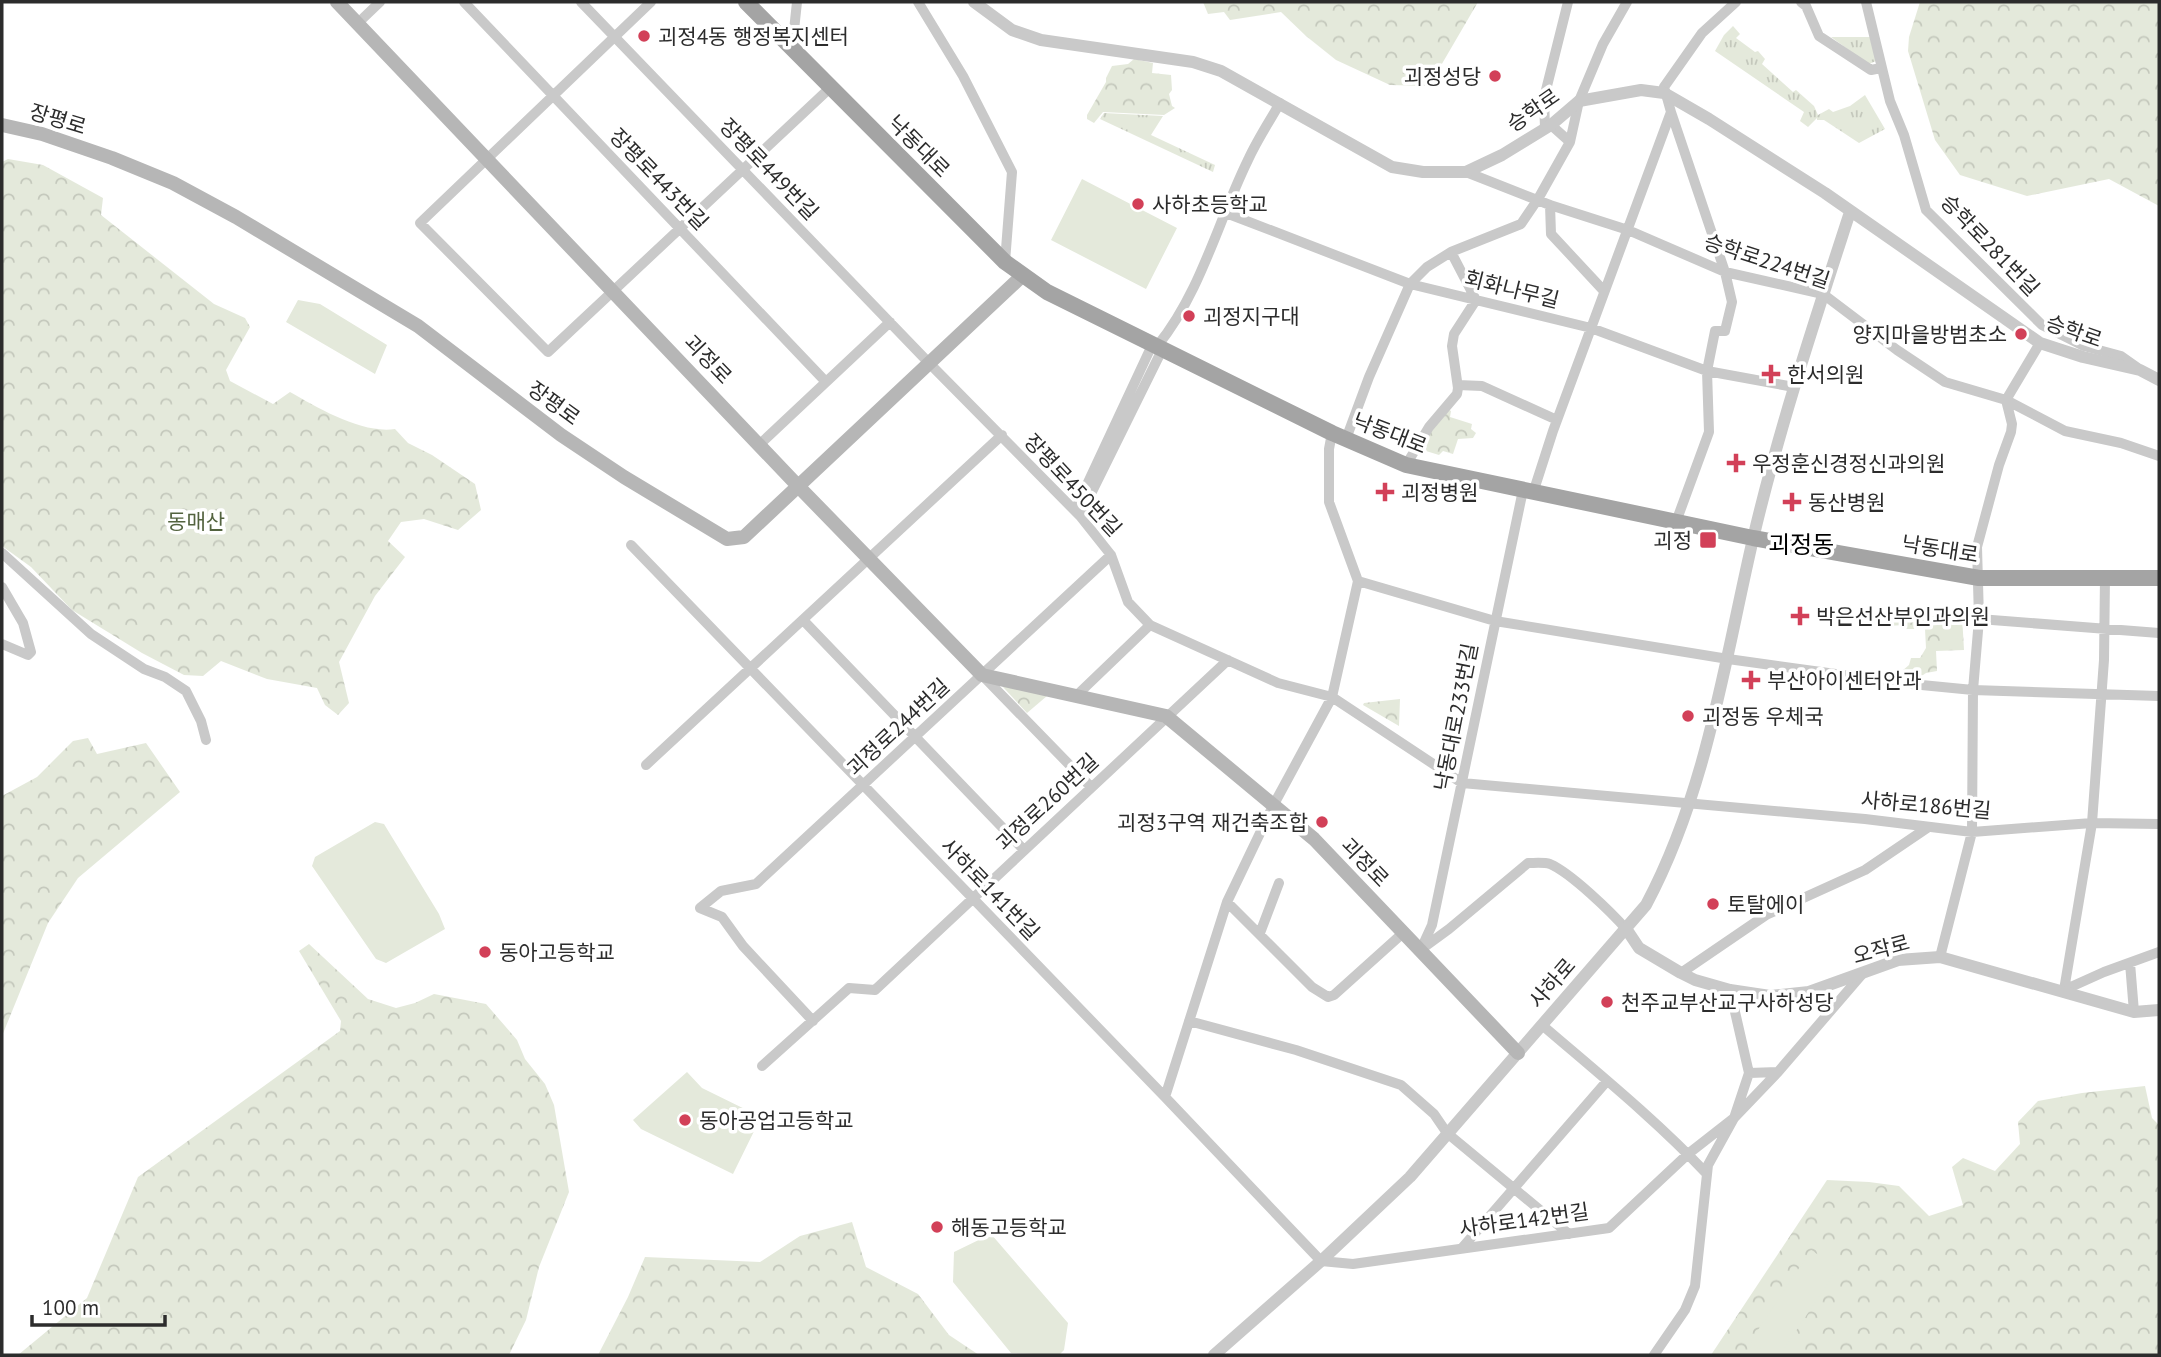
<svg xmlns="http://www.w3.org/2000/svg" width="2161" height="1357" font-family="'PT Sans','Noto Sans KR',sans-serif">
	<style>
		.grass { fill: url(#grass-tufts) }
		.forest { fill: url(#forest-crowns) }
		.pitch { fill: #e4e9db }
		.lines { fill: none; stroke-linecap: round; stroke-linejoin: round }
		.minor { stroke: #c9c9c9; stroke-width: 10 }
		.tertiary { stroke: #c9c9c9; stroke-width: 12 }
		.secondary { stroke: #b6b6b6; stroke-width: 14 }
		.primary { stroke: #a4a4a4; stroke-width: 16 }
		.poi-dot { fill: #d24058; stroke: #fff; stroke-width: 2.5 }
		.labels { text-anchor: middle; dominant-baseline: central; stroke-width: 7; stroke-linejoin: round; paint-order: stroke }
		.poi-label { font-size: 21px; fill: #2c2c2c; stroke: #fff; text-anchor: start }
		.street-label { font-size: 21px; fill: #2c2c2c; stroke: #fff }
		.park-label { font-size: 21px; fill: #53633f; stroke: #fff }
		.quarter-label { font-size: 24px; fill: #000; stroke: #fff }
	</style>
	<defs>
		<pattern id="grass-tufts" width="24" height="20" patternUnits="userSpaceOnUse" patternTransform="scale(1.75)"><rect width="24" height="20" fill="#e4e9db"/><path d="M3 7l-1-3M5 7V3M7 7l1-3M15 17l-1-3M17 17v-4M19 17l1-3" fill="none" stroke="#c4c8bc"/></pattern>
		<pattern id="forest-crowns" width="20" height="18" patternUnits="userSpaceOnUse" patternTransform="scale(1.75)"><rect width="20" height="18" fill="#e4e9db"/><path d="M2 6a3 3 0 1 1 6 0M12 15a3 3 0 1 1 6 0" fill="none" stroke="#c4c8bc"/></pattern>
	</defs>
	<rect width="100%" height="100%" fill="#fff"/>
	<path class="grass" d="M1733 26 1740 34 1736 38 1755 52 1758 51 1765 59 1762 64 1793 92 1796 90 1814 106 1818 115 1829 109 1833 112 1850 106 1865 95 1885 129 1859 143 1824 120H1817V118L1808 127 1800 121 1804 112 1715 51 1724 35Z
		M1831 37H1870L1876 61 1869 64 1864 61Z
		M1104 113 1163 116 1151 135 1215 165 1213 172 1100 119Z"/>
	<path class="forest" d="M1203 2H1478L1429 86 1390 85 1336 60 1306 36 1281 12 1230 20 1224 12 1208 14Z
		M1920 2H2159V206L2109 179 2027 196 1960 175 1935 140 1908 51 1909 37Z
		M1134 59 1153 63 1152 73 1171 75 1172 90 1169 94 1172 106 1175 108 1164 115 1103 112 1094 123 1087 119V115L1106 82V78L1112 66 1128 64Z
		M8 159 43 165 103 198 101 215 214 304 245 318 250 327 226 370 230 381 273 404 290 392C318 408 362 434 395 429L408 443 432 455 475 484 481 510 458 530 424 519 401 522 388 541 405 557 375 596 339 662 349 703 338 715 325 705 317 688 267 679 221 661 203 676 184 675 142 653 72 610 31 567 2 546V162Z
		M1449 410 1451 411 1450 417 1472 424 1471 429 1476 433 1473 438 1458 439 1453 454 1443 451 1439 455 1426 451C1421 435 1439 422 1449 410Z
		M1962 615 1964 650 1936 651 1937 671 1926 673 1917 679 1902 681V671L1909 665 1911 658H1920L1926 648 1925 629H1906L1905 625 1887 626 1885 618Z
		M991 674 1054 690 1027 713Z
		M1400 699 1399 726 1363 705 1364 703Z
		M88 738 97 754 146 743 180 792 78 878 48 923 2 1036V796L37 777 73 741Z
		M309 944 368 999 396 1008 415 1003 434 994 486 1004 517 1040 525 1059 545 1084 554 1105 569 1192 539 1267 526 1320 509 1355H18L87 1298 138 1177 340 1031 341 1021 299 951Z
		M2145 1086 2152 1118 2159 1125V1355H1711L1827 1180 1869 1182 1899 1186 1929 1216 1963 1205 1952 1167 1963 1158 1995 1171 2020 1144 2018 1122 2038 1101 2082 1093Z
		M852 1222 866 1267 918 1294 949 1335 979 1355H598L628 1297 645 1257 760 1262 800 1236Z"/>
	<path class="pitch" d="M1082 179 1177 228 1146 289 1051 240Z
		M298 300 320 304 387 345 375 374 286 322Z
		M375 822 384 824 439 914 445 929 386 963 376 959 312 866 315 857Z
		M687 1072 702 1088 761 1117 733 1174 641 1129 633 1120Z
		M991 1234 1068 1323 1064 1350 1059 1355 1011 1353 953 1282 954 1252Z
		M1811 1250 1838 1268 1780 1355H1770L1750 1342Z"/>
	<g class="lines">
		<path class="minor" d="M464 2 826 382
			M581 2 929 363 1080 516 1111 555 1128 602 1150 625 1278 683 1332 697 1462 783 1865 819 1972 832 2092 823 2159 824
			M651 2 420 223 548 352 831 87
			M918 2 963 76 1012 172 1005 262
			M1801 2 1806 6 1819 36 1871 70 1881 68
			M1866 2 1890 101 1904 135 1926 210 2042 325 2084 346 2121 356 2138 368
			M358 23 380 2
			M792 49 797 2
			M1671 112 1725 272 1732 302 1725 331H1715L1707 371 1709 432 1676 522
			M1551 125 1570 142
			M1545 128 1544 98 1568 2
			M1466 172 1550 205 1628 230 1725 272 1823 294 1897 350 1945 382 2006 400 2065 431 2121 443 2159 456
			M1550 205 1551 234 1604 291
			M1226 213 1410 284 1591 328 1707 371 1794 387
			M1158 345C1201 292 1218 221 1248 160 1257 140 1269 122 1280 103
			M1458 385 1482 386 1557 420
			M1346 439 1369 377 1410 284 1427 267 1451 252 1521 224 1538 199 1570 142 1579 101 1603 44 1627 2
			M760 444 890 322
			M1406 465 1429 427 1457 394 1458 388 1452 346 1454 334 1476 300 1451 252
			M1533 493 1553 431 1671 112 1664 87 1702 33 1736 2
			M1076 508 1153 343
			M1080 516 1163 348
			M631 545 1165 1097 1321 1261 1353 1264 1609 1228 1688 1154 1734 1118 1778 1072 1864 972
			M2 553 91 634 144 669 165 677 186 691 201 721 206 740
			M1358 581 1495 621 1728 659 1901 683 1973 690 2159 696
			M2 587 23 623 31 652 28 655 2 644
			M1979 619 2159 633
			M803 620 1024 850
			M983 676 1091 787
			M1076 696 1150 625
			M646 765 1002 435
			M1227 902 1312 987 1328 997 1334 995 1403 933
			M700 908 721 891 756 884 1111 555
			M700 908 722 917 743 946 813 1021
			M1260 933 1279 883
			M1423 948 1449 929 1528 863C1535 863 1544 862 1550 864 1571 873 1611 912 1627 930
			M1421 949 1432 925 1523 490
			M1940 957 1972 832 1973 690 1979 619 1977 547 1999 465 2011 432 2012 424 2006 400 2040 343
			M2130 963 2134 1012
			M1681 973 1766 915 1865 870 1927 828
			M2064 990 2092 823 2104 660 2105 577
			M2064 990 2104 972 2159 952
			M1189 1021 1296 1050 1401 1085 1434 1114 1447 1133 1569 1234
			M1542 1025C1598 1073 1656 1120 1707 1174
			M762 1066 849 988 875 990 1228 660
			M1749 1073 1778 1072
			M1165 1097 1227 902 1273 806 1332 697 1358 581 1329 502V449L1332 433
			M1462 1248 1607 1081
			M1654 1355 1685 1310 1695 1286 1708 1165 1734 1118 1749 1073 1730 990"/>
		<path class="tertiary" d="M974 2 1012 30 1041 40 1193 62 1221 71 1392 167 1423 172H1466L1502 155 1551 125 1579 101 1641 90 1664 93 1709 119 1825 193 2040 343 2083 357 2140 370 2159 380
			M1627 930 1639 948 1681 973 1695 980 1730 990 1770 996 1809 992 1898 960 1940 957 2134 1012 2159 1010
			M1214 1355 1321 1261 1410 1177 1646 905C1707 790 1724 664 1753 539 1779 428 1815 320 1850 212"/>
		<path class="secondary" d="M337 2 798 486 982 675 1166 716 1314 839 1518 1053
			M2 125 42 134 112 158 173 183 236 217 418 326 561 435 624 477 727 539 744 537 1022 276"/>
		<path class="primary" d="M746 2 1005 262 1047 292 1332 433 1406 465 1753 538 1979 578H2159"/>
	</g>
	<g class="poi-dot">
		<circle cx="644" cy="36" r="7"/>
		<circle cx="1495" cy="76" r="7"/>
		<circle cx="1138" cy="204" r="7"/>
		<circle cx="1189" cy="316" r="7"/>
		<circle cx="2021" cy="334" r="7"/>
		<path d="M1767.5 363.5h7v7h7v7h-7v7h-7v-7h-7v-7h7z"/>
		<path d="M1732.5 452.5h7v7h7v7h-7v7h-7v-7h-7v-7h7z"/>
		<path d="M1381.5 481.5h7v7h7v7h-7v7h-7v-7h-7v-7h7z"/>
		<path d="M1788.5 491.5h7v7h7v7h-7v7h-7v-7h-7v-7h7z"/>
		<rect x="1699" y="531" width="18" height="18" rx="3.5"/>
		<path d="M1796.5 605.5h7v7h7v7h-7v7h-7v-7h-7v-7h7z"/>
		<path d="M1747.5 669.5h7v7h7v7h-7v7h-7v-7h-7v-7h7z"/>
		<circle cx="1688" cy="716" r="7"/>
		<circle cx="1322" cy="822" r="7"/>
		<circle cx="1713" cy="904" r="7"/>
		<circle cx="485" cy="952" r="7"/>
		<circle cx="1607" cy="1002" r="7"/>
		<circle cx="685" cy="1120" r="7"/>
		<circle cx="937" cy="1227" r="7"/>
	</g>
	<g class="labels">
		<g class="poi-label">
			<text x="658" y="36">괴정4동 행정복지센터</text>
			<text x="1481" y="76" text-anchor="end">괴정성당</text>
			<text x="1152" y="204">사하초등학교</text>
			<text x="1203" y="316">괴정지구대</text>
			<text x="2007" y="334" text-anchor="end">양지마을방범초소</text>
			<text x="1787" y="374">한서의원</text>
			<text x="1752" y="463">우정훈신경정신과의원</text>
			<text x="1401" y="492">괴정병원</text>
			<text x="1808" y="502">동산병원</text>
			<text x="1692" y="540" text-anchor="end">괴정</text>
			<text x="1816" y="616">박은선산부인과의원</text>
			<text x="1767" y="680">부산아이센터안과</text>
			<text x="1702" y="716">괴정동 우체국</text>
			<text x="1308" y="822" text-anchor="end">괴정3구역 재건축조합</text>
			<text x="1727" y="904">토탈에이</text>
			<text x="499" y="952">동아고등학교</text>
			<text x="1621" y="1002">천주교부산교구사하성당</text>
			<text x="699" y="1120">동아공업고등학교</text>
			<text x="951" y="1227">해동고등학교</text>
		</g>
		<g class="street-label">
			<text transform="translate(1533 110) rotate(-35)">승학로</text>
			<text transform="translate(58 119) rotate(17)">장평로</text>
			<text transform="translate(919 146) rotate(45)">낙동대로</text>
			<text transform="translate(769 169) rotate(46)">장평로449번길</text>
			<text transform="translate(659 179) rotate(46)">장평로443번길</text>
			<text transform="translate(1990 245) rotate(46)">승학로281번길</text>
			<text transform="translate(1767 261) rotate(18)">승학로224번길</text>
			<text transform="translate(1512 289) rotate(14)">회화나무길</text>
			<text transform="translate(2074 331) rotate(19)">승학로</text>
			<text transform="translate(708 359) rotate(46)">괴정로</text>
			<text transform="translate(554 403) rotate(36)">장평로</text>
			<text transform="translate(1390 433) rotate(21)">낙동대로</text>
			<text transform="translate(1073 485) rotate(47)">장평로450번길</text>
			<text transform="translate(1940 549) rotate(9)">낙동대로</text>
			<text transform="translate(1456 717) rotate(-79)">낙동대로233번길</text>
			<text transform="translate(898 727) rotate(-43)">괴정로244번길</text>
			<text transform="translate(1047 802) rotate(-43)">괴정로260번길</text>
			<text transform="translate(1926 805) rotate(5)">사하로186번길</text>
			<text transform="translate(1365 862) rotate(46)">괴정로</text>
			<text transform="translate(990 889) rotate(46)">사하로141번길</text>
			<text transform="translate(1881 949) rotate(-15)">오작로</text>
			<text transform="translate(1552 983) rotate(-49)">사하로</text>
			<text transform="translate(1524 1220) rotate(-8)">사하로142번길</text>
		</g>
		<g class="park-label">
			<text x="196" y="521">동매산</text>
		</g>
		<g class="quarter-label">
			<text x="1801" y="544">괴정동</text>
		</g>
	</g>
	<rect width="2161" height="1357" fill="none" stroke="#2c2c2c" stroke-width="7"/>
	<path d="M32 1315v10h133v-10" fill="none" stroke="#2c2c2c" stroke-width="3.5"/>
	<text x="42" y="1315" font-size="21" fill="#2c2c2c" stroke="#ffffff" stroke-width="5" paint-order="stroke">100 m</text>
</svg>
